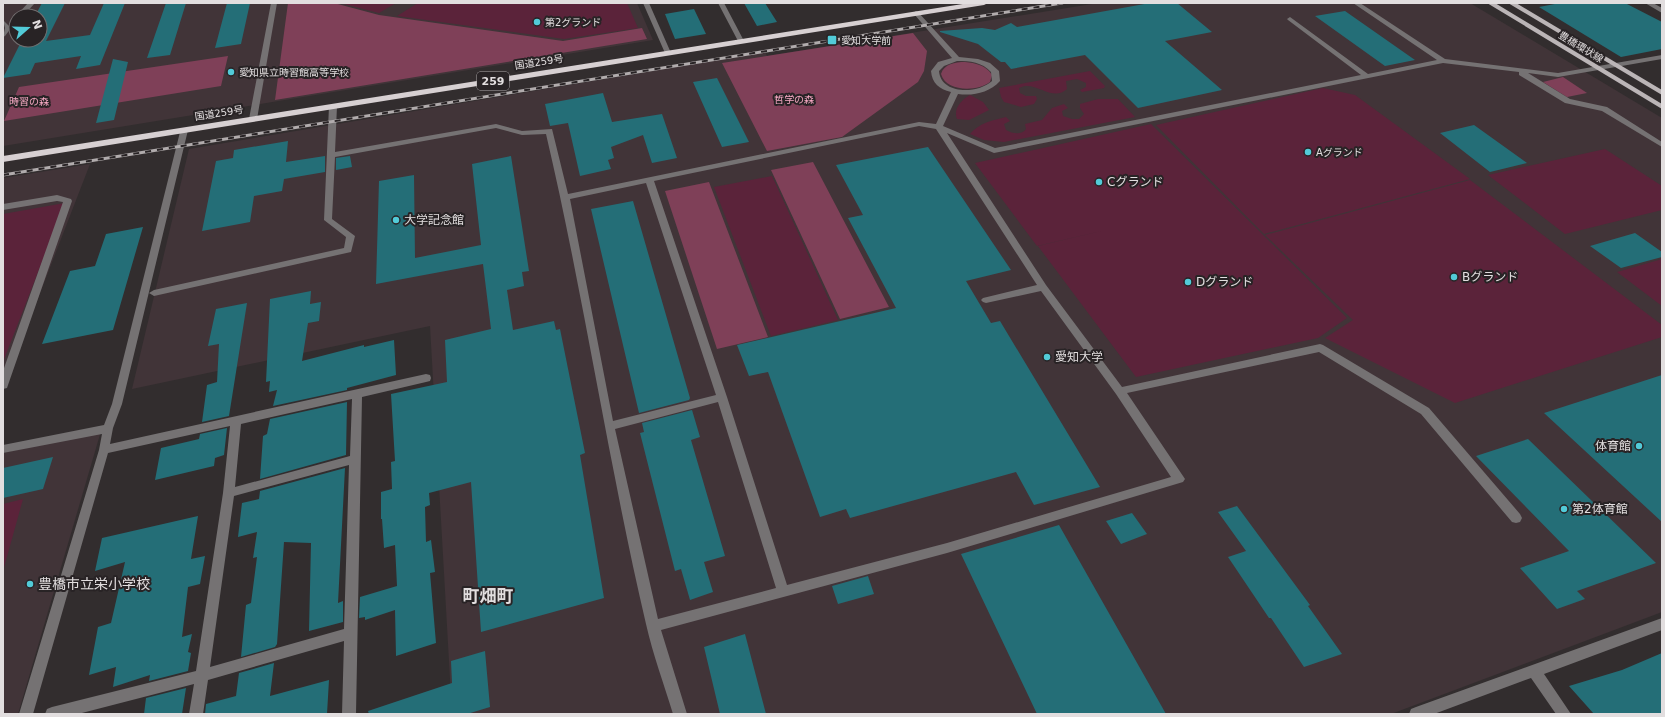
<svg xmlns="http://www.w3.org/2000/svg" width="1665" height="717" font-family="'DejaVu Sans','Noto Sans JP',sans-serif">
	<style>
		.built { fill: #413438; fill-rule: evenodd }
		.green { fill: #5b233a }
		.forest { fill: #7f4058 }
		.building { fill: #246e77 }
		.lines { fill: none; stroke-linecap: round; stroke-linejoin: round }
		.minor { fill: #757273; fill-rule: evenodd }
		.major { fill: #bbb5b7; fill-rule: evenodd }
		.highway { fill: #d7d0d2; fill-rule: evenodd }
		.rail-casing { stroke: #b1acad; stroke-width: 3 }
		.rail { stroke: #282325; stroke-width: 2; stroke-dasharray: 6; stroke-linecap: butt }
		.poi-dot { fill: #52cbd8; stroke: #282325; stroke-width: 1.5 }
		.labels { text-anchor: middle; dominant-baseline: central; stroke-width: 4; stroke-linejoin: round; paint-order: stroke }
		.far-poi-label { font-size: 10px; fill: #e2dedf; stroke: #282325; text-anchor: start }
		.far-street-label { font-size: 10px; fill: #e2dedf; stroke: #282325 }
		.far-park-label { font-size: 10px; fill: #f8aac5; stroke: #282325 }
		.shield { fill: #282325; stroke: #aaa6a7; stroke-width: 1 }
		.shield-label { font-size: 11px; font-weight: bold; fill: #e2dedf }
		.poi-label { font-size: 12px; fill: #e2dedf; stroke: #282325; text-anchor: start }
		.near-poi-label { font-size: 14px; fill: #e2dedf; stroke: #282325; text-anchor: start }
		.near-quarter-label { font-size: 17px; font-weight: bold; fill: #e2dedf; stroke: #282325 }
	</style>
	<rect width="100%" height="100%" fill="#322d2e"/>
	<path class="built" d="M3 3H637L653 40 3 146ZM16 16H40V40H16Z
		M1098 3H1470L1662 118V612L1391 714H452L430 326 132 389 189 149 765 52 767 56Z
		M90 164 3 389V178Z
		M101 431 18 714H3V453Z"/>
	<path class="green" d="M340 3H396L379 13Z
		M418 3H627L638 28 564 39 397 16Z
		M1090 71 1105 86 1104 88 1082 92 1080 90 1086 87V83L1077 79 1066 81 1067 89C1052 103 1035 79 1019 88L1020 93 1026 96H1036L1037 99 1034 104 1021 107 1004 102 1001 97 999 88Z
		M1323 88 1355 95 1470 179 1264 234 1156 125Z
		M970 95 983 102 989 110 969 120 957 119C953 109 961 100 970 95Z
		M1098 99H1118L1135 117 1004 142 984 140 970 134C979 123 993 120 1006 117L1010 121 1004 124 1006 130C1013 134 1022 135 1026 129L1025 124 1042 120 1052 108 1064 104 1068 108 1062 111 1063 116 1072 119H1079L1084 114 1080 108V104Z
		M1151 124 1347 318 1318 338 1136 377 1038 246 1110 229 1037 246 975 163Z
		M1605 149 1662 186V210L1565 234 1488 175Z
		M772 176 838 320 771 336 714 187Z
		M1470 180 1662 325V337L1455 403 1325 338 1353 320 1265 235Z
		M65 203 3 362V214Z
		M1662 259V306L1617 272Z
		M23 499 3 571V504Z"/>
	<path class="forest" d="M288 3H334L379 15 563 41 642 28 647 39 275 100Z
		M913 33 927 51 924 71 918 82 842 137 767 151 722 63Z
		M228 56 221 86 4 121 19 87Z
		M965 62C975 63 986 65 992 75L990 82C977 92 946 92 941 74 944 64 955 62 965 62Z
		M1563 77 1587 93 1567 97 1543 82Z
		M813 162 889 307 840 319 771 170Z
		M709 182 768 337 717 349 665 191Z"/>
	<path class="building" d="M42 3H65L46 41 90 35 104 3H125L100 65 76 69 81 56 35 63 30 74 3 78 22 40H40V16H35Z
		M166 3H186L170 55 147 58Z
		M227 3H250L241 44 215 48Z
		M744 3H765L777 22 757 26Z
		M1150 3H1177L1212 32 1165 41 1222 90 1138 108 1085 55 1011 69 1005 62H1001L978 44 940 32V31L982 28 995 30 1011 23 1017 27Z
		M1560 3H1625L1662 22V49L1621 57 1539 7Z
		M694 9 706 34 675 39 665 14Z
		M1345 11 1415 60 1385 66 1315 16Z
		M113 59 128 62 114 120 96 123Z
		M717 78 749 142 722 147 693 82Z
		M603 93 612 122 662 114 677 158 652 163 643 135 611 147 614 158 608 160 611 169 580 176 568 123 550 126 545 104Z
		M1474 125 1527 163 1490 172 1440 133Z
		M288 141 286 162 325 156V172L284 179 282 191 254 196 250 222 202 231 216 161 233 158 234 150Z
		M928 147 1011 270 966 281 991 323 1000 321 1100 487 1034 505 1016 472 850 518 846 509 820 517 768 372 749 376 737 345 896 308 848 218 863 215 836 165Z
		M350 156 352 167 336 170V158Z
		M511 156 529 271 522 272 524 286 507 290 513 330 554 321 556 330 560 329 585 453 580 455 604 598 481 632 471 482 429 493 430 505 425 507 426 542 431 540 435 572 430 573 436 643 396 656 395 610 365 620V617L359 618 360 597 397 586 395 545 384 548 382 519H381V492L392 489 391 462 395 461 391 394 447 382 445 340 491 329 483 264 376 284 379 181 414 175 415 258 481 245 472 164Z
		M633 201 690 398 689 400 639 413 591 209Z
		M143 227 113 330 42 344 70 271 95 266 106 234Z
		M1635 233 1662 252V257L1621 268 1590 246Z
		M311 291 310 304 321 302 319 321 308 323 302 361 364 345V347L394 340 396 375 347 388V390L273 406 277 390 269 392 270 381 266 382 270 299Z
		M247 303 229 416 202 422 207 385 217 382 219 344 208 346 216 309Z
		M1662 375V522L1544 413Z
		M347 402 346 455 260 479 263 436 267 434 270 419Z
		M692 410 700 437 691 440 725 556 704 562 713 592 690 600 681 569 675 571 640 433 644 432 642 423Z
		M227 428 224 455 215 458 214 466 155 480 161 448 199 439 200 434Z
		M1528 439 1656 563 1577 591 1585 599 1557 609 1520 568 1569 551 1476 456Z
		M53 457 43 489 3 498V468Z
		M345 468 338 603 343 601V622L309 631 311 543 284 542 277 644 275 647 241 657 246 605 251 603 257 557 253 558 257 532 238 537 242 503 259 499 260 491Z
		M1237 506 1310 605 1308 606 1342 654 1304 667 1271 618H1269L1228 557 1246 551 1218 512Z
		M1132 513 1147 534 1121 544 1106 521Z
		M198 516 191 559 205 556 200 584 188 587 182 637 192 634 188 652 191 653 188 671 149 681 150 675 113 687 116 667 89 675 98 627 111 623 125 562 95 571 102 538Z
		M1059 525 1166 714H1037L961 554Z
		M868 576 874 594 838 604 832 586Z
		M745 634 766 714H720L704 647Z
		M485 651 490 707 467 714H369L368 711 452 683 451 661Z
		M1662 653V714H1594L1569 686 1622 670Z
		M274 663 270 696 329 680 327 714H205L206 704 236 696 239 673Z
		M186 688 182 714H144L146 698Z"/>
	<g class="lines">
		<path class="minor" d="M28 3H35L23 16H16Z
			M271 3H277L257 119 253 121 249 119Z
			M643 3H649L671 53 670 54 665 53Z
			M718 3H724L744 41 743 42 738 41Z
			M1353 3H1360L1445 59 1558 73 1662 55V59L1558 77 1528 73 1570 99 1607 107 1662 142V147L1602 111 1565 103 1519 75V72L1443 63 994 153 947 133 1046 285 1122 387 1320 344 1323 345 1429 408 1520 514 1522 518 1520 522 1516 523 1512 522 1421 414 1319 352 1127 393 1183 476 1185 479 1183 482 947 553 661 630 687 714H673C664 684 653 655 646 624 608 462 584 296 546 134L522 135 496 128 335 157 332 219 355 236 351 252 154 296 149 293 154 290 344 248 346 237 324 220 329 106 333 104 337 106 335 152 496 124 522 131 552 129 568 194 919 122 936 124 951 92C939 89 932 83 931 71L938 62 952 58 914 14 913 13 916 11 918 12 959 57 978 59 990 63 999 71 1000 81C989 93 973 96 958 94L943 126 995 148 1361 75 1288 20 1287 19 1290 17 1368 74 1437 60ZM957 61C970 61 982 62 991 72L992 81C978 94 941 95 939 71L944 66ZM919 126 936 129 1037 285 983 298 981 300 983 302 986 303 1041 291 1116 394 1171 477 947 543 787 585 727 397 654 181ZM646 183 716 395 613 421 570 199ZM718 402 776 588 658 619 615 429Z
			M1645 3H1653L1662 8V13Z
			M3 20 11 28 5 36 3 37 5 28Z
			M181 128H184L188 130 122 404 113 428 110 444 426 374 430 375 431 378 430 381 426 382 362 397 356 714H342L344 641 208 680 203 714H189L194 684 78 714H45L47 709 52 707 196 671 223 493 230 426 108 453 33 714H19L99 450 102 434 3 453V445L104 425 112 404ZM352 399 350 456 235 487 241 424ZM349 465 344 629 210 667 234 496Z
			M57 195 71 199 72 201 8 385 7 388 3 389V371L63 202 57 201 3 210V204Z
			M1662 618V630L1544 674 1571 714H1556L1531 678 1434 714H1409L1411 709 1416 707Z"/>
		<path class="major" d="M1487 3H1495L1662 104V109Z
			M1508 3H1516L1662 90V95Z"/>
		<path class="highway" d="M969 3H988L984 5 3 162V156Z"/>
		<defs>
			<path id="rail" d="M3 175 1062 3"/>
		</defs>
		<use href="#rail" class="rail-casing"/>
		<use href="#rail" class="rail"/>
	</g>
	<g class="poi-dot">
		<circle cx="537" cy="22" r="4"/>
		<rect x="827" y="35" width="10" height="10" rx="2"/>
		<circle cx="231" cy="72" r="4"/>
		<circle cx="1308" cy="152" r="4"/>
		<circle cx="1099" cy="182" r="4"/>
		<circle cx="396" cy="220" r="4"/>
		<circle cx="1454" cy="277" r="4"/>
		<circle cx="1188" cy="282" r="4"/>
		<circle cx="1047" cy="357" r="4"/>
		<circle cx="1639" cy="446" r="4"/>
		<circle cx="1564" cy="509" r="4"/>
		<circle cx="30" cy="584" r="4"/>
	</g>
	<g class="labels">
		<g class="far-poi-label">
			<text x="545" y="22">第2グランド</text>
			<text x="841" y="40">愛知大学前</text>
			<text x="239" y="72">愛知県立時習館高等学校</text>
			<text x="1316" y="152">Aグランド</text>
		</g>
		<g class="far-street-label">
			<text transform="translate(1581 47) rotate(31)">豊橋環状線</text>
			<text transform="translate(539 62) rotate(-9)">国道259号</text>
			<text transform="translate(219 113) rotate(-9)">国道259号</text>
		</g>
		<g class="far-park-label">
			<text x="794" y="99">哲学の森</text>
			<text x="29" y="101">時習の森</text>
		</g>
		<rect class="shield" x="477" y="72" width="32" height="18" rx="3"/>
		<g class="shield-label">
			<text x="493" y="81">259</text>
		</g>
		<g class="poi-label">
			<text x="1107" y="182">Cグランド</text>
			<text x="404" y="220">大学記念館</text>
			<text x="1462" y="277">Bグランド</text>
			<text x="1196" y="282">Dグランド</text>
			<text x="1055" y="357">愛知大学</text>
			<text x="1631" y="446" text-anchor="end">体育館</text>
			<text x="1572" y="509">第2体育館</text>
		</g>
		<g class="near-poi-label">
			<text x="38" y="584">豊橋市立栄小学校</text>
		</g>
		<g class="near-quarter-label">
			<text x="488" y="596">町畑町</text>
		</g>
	</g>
	<rect width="1665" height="717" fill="none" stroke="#e2dedf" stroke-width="8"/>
	<g transform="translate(28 28) rotate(70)"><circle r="19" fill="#282325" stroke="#726e6f"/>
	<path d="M0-3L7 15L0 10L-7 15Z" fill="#52cbd8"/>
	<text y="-6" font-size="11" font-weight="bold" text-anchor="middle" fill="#e2dedf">N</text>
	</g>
</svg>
